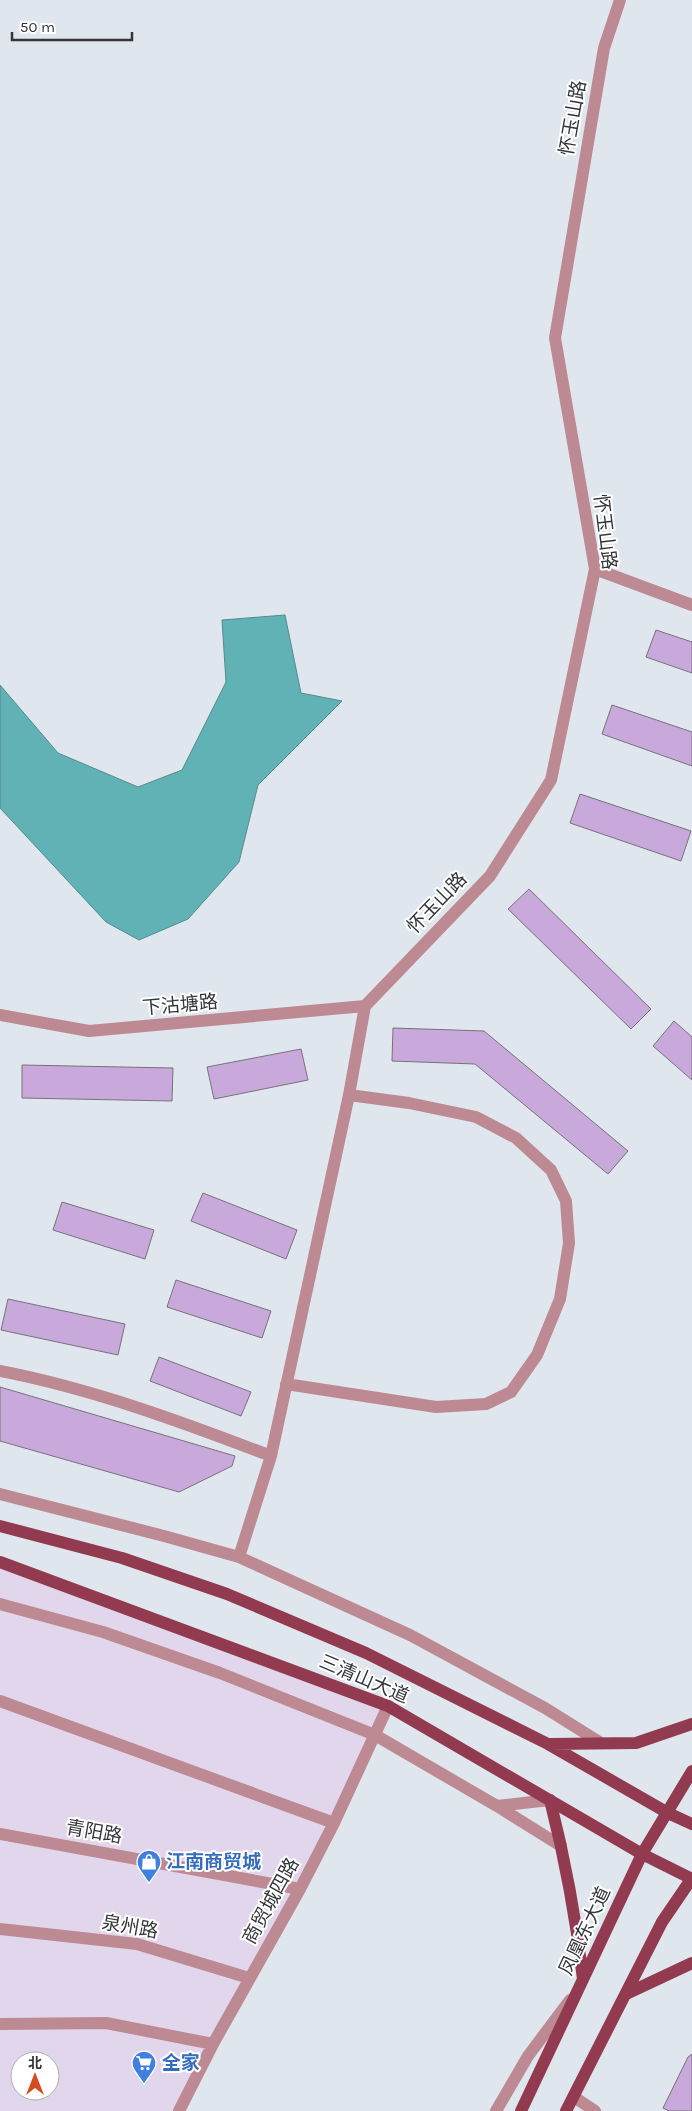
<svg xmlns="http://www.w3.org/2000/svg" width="692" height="2111" font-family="Karla,'Noto Sans SC',sans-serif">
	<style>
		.commercial { fill: #e1d6eb; fill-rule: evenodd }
		.water { fill: #61b2b4; stroke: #538c8f }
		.building { fill: #c9a9dc; stroke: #767279 }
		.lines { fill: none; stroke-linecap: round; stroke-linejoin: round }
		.minor { stroke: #bd8a93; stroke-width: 12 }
		.major { stroke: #923b50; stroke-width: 12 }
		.labels { text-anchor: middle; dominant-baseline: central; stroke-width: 4; stroke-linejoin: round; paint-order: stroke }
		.street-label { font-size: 19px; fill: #333538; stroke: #fff }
		.shop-label { font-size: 19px; font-weight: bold; fill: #366cbe; stroke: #fff; text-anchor: start }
	</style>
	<rect width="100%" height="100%" fill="#e0e6ed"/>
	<path class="commercial" d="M0 1562 388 1706 181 2111H0ZM20 2061H50V2091H20Z"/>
	<path class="water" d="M285 615 301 693 342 701 258 785 239 862 188 919 139 940 106 922 0 808V685L58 753 138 787 182 770 226 682 222 620Z"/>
	<path class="building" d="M656 630 692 642V673L646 657Z
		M612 705 692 732V766L602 734Z
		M580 794 691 831 681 861 570 823Z
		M529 889 651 1009 631 1029 508 909Z
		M674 1021 692 1037V1080L653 1046Z
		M393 1028 484 1031 628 1151 608 1174 475 1064 392 1061Z
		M301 1049 308 1080 214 1099 207 1067Z
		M22 1065 173 1068 172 1101 22 1098Z
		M203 1193 297 1230 286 1259 191 1221Z
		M62 1202 154 1230 145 1259 53 1230Z
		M176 1280 271 1311 262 1338 167 1307Z
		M8 1299 125 1324 118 1355 1 1330Z
		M159 1357 251 1392 241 1416 150 1381Z
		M0 1387 235 1456 232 1466 179 1492 0 1441Z
		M692 2054V2111H669L663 2108 688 2057Z"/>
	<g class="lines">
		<path class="minor" d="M595 569 692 605
			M365 1006 490 876 551 780 595 569 555 338 604 48 620 0
			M0 1015 89 1031 365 1006
			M0 1371C93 1389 182 1422 271 1456
			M286 1384 436 1407 486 1404 511 1392 537 1355 560 1299 569 1243 566 1201 551 1170 516 1138 476 1117 409 1103 349 1095
			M0 1494 164 1536 239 1557 410 1635 545 1708 601 1743
			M239 1557 271 1456 349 1095 365 1006
			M0 1604 103 1632 220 1673 375 1735 497 1806 550 1800
			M0 1701 334 1823
			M497 1806 561 1846
			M0 1834 300 1889
			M0 1929 137 1944 249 1978
			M0 2024 106 2023 213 2044
			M574 2097 595 2111
			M179 2111 213 2044 300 1889 334 1823 388 1706
			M496 2111 528 2056 570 2000"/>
		<path class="major" d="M0 1526 122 1558 227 1594 366 1653 548 1744 668 1813 692 1824
			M0 1562 388 1706 642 1854 692 1879
			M550 1744 636 1743 692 1724
			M550 1800C565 1859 576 1918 583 1979
			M626 1994 692 1963
			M521 2111 642 1854 692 1771
			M566 2111 662 1922 692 1878"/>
	</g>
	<defs>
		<symbol id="shop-pin" viewBox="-11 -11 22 30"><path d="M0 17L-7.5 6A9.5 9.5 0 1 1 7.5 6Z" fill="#3f7fe0" stroke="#fff"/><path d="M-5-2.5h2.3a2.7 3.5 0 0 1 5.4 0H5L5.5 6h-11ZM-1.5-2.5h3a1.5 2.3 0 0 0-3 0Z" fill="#fff"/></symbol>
		<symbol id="supermarket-pin" viewBox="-11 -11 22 30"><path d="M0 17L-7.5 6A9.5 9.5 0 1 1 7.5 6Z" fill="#3f7fe0" stroke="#fff"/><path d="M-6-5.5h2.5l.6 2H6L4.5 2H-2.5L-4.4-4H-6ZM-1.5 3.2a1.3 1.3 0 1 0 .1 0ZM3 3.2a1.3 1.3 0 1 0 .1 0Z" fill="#fff"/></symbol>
	</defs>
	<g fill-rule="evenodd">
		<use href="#shop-pin" x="135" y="1848" width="28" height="38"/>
		<use href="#supermarket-pin" x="130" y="2049" width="28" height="38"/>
	</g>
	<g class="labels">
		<g class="street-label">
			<text transform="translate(573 118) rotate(-80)">怀玉山路</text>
			<text transform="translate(605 532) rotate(83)">怀玉山路</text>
			<text transform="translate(437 903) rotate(-46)">怀玉山路</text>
			<text transform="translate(180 1005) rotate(-5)">下沽塘路</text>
			<text transform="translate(364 1679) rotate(23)">三清山大道</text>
			<text transform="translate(94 1832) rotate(10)">青阳路</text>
			<text transform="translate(271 1901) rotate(-61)">商贸城四路</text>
			<text transform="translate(130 1927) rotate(10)">泉州路</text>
			<text transform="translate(585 1931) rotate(-65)">凤凰东大道</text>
		</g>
		<g class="shop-label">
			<text x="166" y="1862">江南商贸城</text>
			<text x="162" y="2063">全家</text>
		</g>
	</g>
	<g transform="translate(35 2076)"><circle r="24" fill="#ffffff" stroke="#adaeaf"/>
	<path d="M0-4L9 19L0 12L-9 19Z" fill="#d44c1f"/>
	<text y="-8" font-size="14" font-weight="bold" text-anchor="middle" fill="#333538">北</text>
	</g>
	<path d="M12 32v8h120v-8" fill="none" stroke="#333538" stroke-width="2.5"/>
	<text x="20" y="32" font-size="15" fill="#333538" stroke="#ffffff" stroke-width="4" paint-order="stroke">50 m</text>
</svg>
